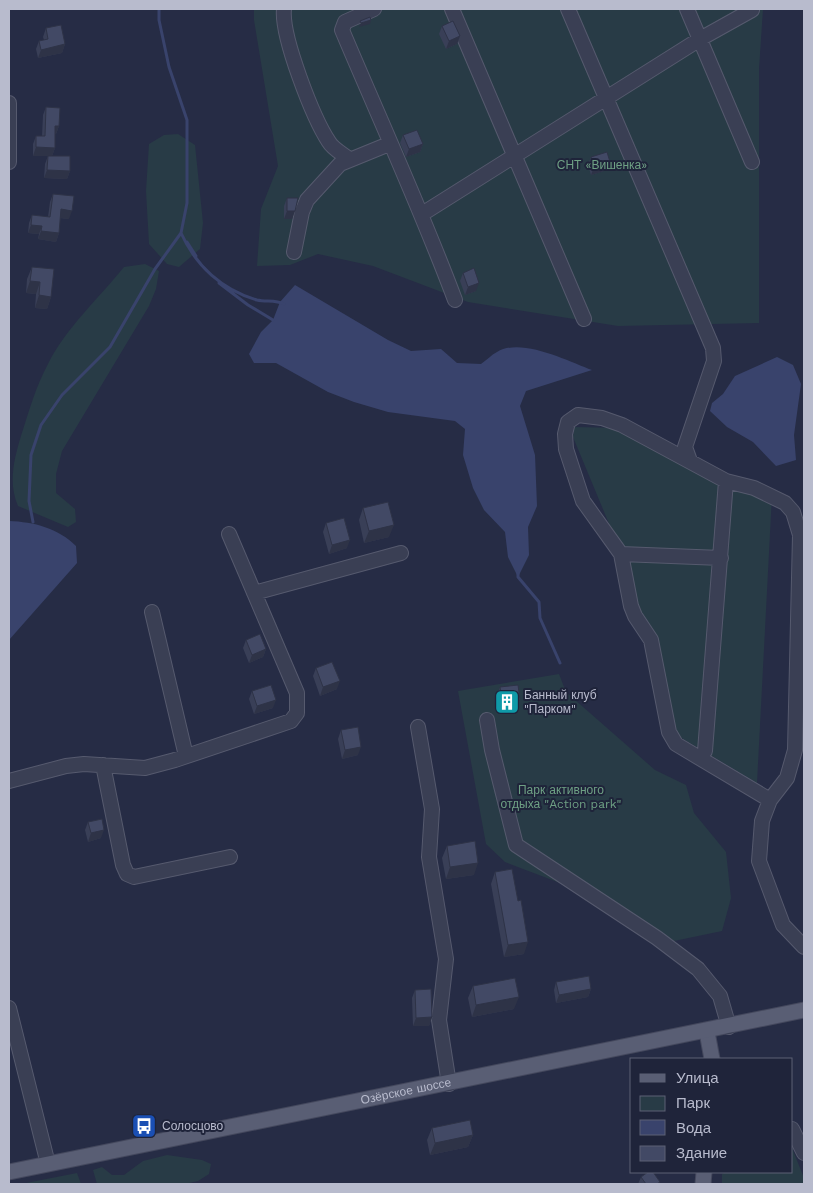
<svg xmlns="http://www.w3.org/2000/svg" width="813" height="1193" font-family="'Work Sans',sans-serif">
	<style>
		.green { fill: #283b46 }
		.water { fill: #39436c }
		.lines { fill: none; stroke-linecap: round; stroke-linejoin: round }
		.stream { stroke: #39436c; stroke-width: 3 }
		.minor-casing { stroke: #565a6e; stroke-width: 16 }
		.major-casing { stroke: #44485d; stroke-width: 17 }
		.minor { stroke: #3a3f54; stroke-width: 14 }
		.major { stroke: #595e74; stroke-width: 15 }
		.wall { fill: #393f57 }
		.shaded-wall { fill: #2e3347 }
		.building { fill: #424965; stroke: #2e3347 }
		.labels { text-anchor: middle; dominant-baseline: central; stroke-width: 4; stroke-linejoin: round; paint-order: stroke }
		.park-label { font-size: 12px; fill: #6ea084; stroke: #1f243a }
		.poi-label { font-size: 12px; fill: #b8bbcd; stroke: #1f243a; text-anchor: start }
		.street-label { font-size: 12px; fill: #b8bbcd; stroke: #1f243a }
	</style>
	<rect width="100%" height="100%" fill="#262c45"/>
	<path class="green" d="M254 9H763L759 69V323L618 326 468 302 373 266 318 254 290 265 257 266 261 209 278 166 254 20Z
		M178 134 195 145 203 223 200 249 179 267 167 264 149 244 146 191 149 144 164 135Z
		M145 264 159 271 156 289 149 306 62 451 56 474V493L75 509 76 522 68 527 18 506C8 483 14 459 21 436 29 411 36 386 48 364 66 328 99 298 124 267Z
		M574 427 619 428 772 495 757 783 678 736 660 670 639 620 622 555 573 437Z
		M559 674 566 692 655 770 686 785 694 813 726 852 731 898 722 931 674 941 618 905 505 862 486 844 458 691Z
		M792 1148 804 1178V1184H722V1174L726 1172H792Z
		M167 1155 202 1160 211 1164 209 1174 198 1181 185 1184H97L93 1170 102 1167 112 1175H124L143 1161Z
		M77 1173 81 1184H21Z"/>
	<path class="water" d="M295 285 388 340 411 351 441 349 457 363 481 364C487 360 491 355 497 352 521 337 568 361 592 370L526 391 520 406 535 455 537 506 528 527 529 555 518 577 508 557 505 532 484 510 473 488 463 455 465 429 455 421 388 412 354 402 328 392 276 363H254L249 354 261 332 273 320 280 302Z
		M777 357 793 365 801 384 794 435 796 460 776 466 753 442 727 427 710 411 712 403 723 394 735 376Z
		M9 521C34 522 58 528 76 546L77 563 9 640Z"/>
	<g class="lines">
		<path class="stream" d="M181 233C196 266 222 290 257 300 266 302 276 300 284 304
			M187 242 196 256
			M219 283 248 305 273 320
			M33 522 29 501 31 455 41 425 62 395 110 347 155 269 181 233 187 203V120L169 67 159 20V9
			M518 573V577L539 602 540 618 560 663"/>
		<defs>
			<path id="minor" d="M284 9C281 36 313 118 329 142 333 149 343 154 349 159
				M374 9 345 22 342 30C380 120 421 209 455 300
				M452 9 584 319
				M568 9 713 348 714 361 685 447 690 461
				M687 9 752 162
				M9 103V162
				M422 214 700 39 752 10
				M294 252 302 212 307 200 340 164 389 144
				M621 554 721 558
				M254 593 401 553
				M152 612 186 756
				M487 720 492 750 516 845 657 938 698 969 720 996 729 1027
				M418 727 432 809 429 857 446 959 439 1020 449 1084
				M705 751 726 481
				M103 765 123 865 127 874 134 877 230 857
				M9 781 66 766 84 764 145 768 175 760 291 721 297 713V693L229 534
				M770 800 676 744 669 732 651 640 635 616 631 606 621 554 583 501 566 449 565 434 568 422 578 415 602 418 622 425 726 481 754 488 785 503 793 512 800 535 795 750 787 778 770 800 762 821 759 861 783 925 804 947
				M9 1008 48 1164
				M792 1129 804 1153"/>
			<g id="major">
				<path d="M707 1032 712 1059"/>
				<path id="s1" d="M9 1172 804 1010"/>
				<path d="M703 1184 704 1172"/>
			</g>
		</defs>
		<use href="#minor" class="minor-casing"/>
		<use href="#major" class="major-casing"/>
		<use href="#minor" class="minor"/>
		<use href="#major" class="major"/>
	</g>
	<path class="wall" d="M442 26 460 36 457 44 446 49 439 34Z
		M46 28 65 44 62 53 38 58 36 49 39 41 44 40 43 37Z
		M46 107 59 126 56 134H55V148L52 156 70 171 67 179 44 178 45 164 48 156H33V144L36 136H42L43 115Z
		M403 135 423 144 420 152 406 157 400 143Z
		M591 157 607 170 591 175 588 165Z
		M53 194 69 219 60 218 59 233 56 242 38 239 39 234 28 233 29 223 32 215 48 217 50 202Z
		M287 198 292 219H284V206Z
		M32 267 51 297 47 309 35 308 36 294 26 293 27 279Z
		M463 273 476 291 465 295 460 281Z
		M363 508 389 537 364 543 359 520Z
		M326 523 347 548 329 554 323 532Z
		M246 640 266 649 263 657 249 663 243 648Z
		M316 668 337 689 320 696 313 676Z
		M500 687 520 700 517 708 499 710 497 695Z
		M252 691 273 708 254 714 249 699Z
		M341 730 358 755 342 759 338 739Z
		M88 822 101 838 88 842 85 830Z
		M447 846 474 875 446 879 442 858Z
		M495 872 524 954 504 957 491 884Z
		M556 982 591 989 588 997 556 1003 554 990Z
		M473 986 514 1009 472 1017 468 998Z
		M415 990 432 1017 429 1026H413L412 998Z
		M432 1128 473 1135 468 1147 430 1155 427 1140Z
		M641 1177 660 1182V1184H638Z"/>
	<path class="shaded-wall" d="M371 20 370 24 359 27 361 23Z
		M460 36 457 44 446 49 449 41Z
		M65 44 62 53 38 58 41 50Z
		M55 126H59L56 134H52Z
		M423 144 420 152 406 157 409 149Z
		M36 147 55 148 52 156H33Z
		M610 162 607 170 591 175 594 167Z
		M47 170 70 171 67 179 44 178Z
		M61 209 72 211 69 219 58 218Z
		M287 211H295L292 219H284Z
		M31 225 42 226 39 234 28 233Z
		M41 231 59 233 56 242 38 239Z
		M30 281 40 282 36 294 26 293Z
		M479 283 476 291 465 295 468 287Z
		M39 295 51 297 47 309 35 308Z
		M394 525 389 537 364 543 369 531Z
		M350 540 347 548 329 554 332 545Z
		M266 649 263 657 249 663 252 655Z
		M340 681 337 689 320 696 323 687Z
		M276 700 273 708 254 714 257 706Z
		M520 700 517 708 499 710 502 702Z
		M361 747 358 755 342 759 345 750Z
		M104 830 101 838 88 842 91 833Z
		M478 863 474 875 446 879 450 867Z
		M528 942 524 954 504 957 508 945Z
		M591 989 588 997 556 1003 559 995Z
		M519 997 514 1009 472 1017 476 1005Z
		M432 1017 429 1026H413L416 1018Z
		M473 1135 468 1147 430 1155 435 1143Z"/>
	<path class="building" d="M370 17 371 20 361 23 360 21Z
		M453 21 460 36 449 41 442 26Z
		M61 25 65 44 41 50 39 41 48 39 46 28Z
		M46 107 60 108 59 126H55V148L36 147V136H45Z
		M417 130 423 144 409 149 403 135Z
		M607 152 610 162 594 167 591 157Z
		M48 156H70V171L47 170Z
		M53 194 74 196 72 211 61 209 59 233 41 231 42 226 31 225 32 215 50 217Z
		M287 198H298L295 211H287Z
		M32 267 54 269 51 297 39 295 40 282 30 281Z
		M474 268 479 283 468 287 463 273Z
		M388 502 394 525 369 531 363 508Z
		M344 518 350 540 332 545 326 523Z
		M260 634 266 649 252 655 246 640Z
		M332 662 340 681 323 687 316 668Z
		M271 685 276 700 257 706 252 691Z
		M518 685 520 700 502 702 500 687Z
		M358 727 361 747 345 750 341 730Z
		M102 819 104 830 91 833 88 822Z
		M475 841 478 863 450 867 447 846Z
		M512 869 518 901 521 900 528 942 508 945 495 872Z
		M589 976 591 989 559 995 556 982Z
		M515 978 519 997 476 1005 473 986Z
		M431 989 432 1017 416 1018 415 990Z
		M470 1120 473 1135 435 1143 432 1128Z
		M648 1172H653L660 1182 657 1184H646L641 1177Z"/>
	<defs>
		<symbol id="building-square" viewBox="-11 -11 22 22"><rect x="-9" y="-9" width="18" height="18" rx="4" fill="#0f9aa8" stroke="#1f243a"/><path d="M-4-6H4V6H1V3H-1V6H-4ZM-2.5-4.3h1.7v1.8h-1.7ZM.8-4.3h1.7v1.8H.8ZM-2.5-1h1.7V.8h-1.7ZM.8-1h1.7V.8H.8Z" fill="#fff"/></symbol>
		<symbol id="bus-square" viewBox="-11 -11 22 22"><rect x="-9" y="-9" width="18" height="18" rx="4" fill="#1a4fb4" stroke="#1f243a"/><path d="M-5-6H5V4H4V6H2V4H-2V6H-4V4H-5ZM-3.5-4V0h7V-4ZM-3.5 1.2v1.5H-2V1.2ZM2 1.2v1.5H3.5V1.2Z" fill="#fff"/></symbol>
	</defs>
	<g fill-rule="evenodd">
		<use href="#building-square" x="493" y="688" width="28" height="28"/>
		<use href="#bus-square" x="130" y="1112" width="28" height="28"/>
	</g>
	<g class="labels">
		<g class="park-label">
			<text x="602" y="165">СНТ «Вишенка»</text>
			<text x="561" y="790">Парк активного<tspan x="561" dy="14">отдыха "Action park"</tspan></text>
		</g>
		<g class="poi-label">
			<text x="524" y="695">Банный клуб<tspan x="524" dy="14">"Парком"</tspan></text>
			<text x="162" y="1126">Солосцово</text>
		</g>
		<g class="street-label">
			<text stroke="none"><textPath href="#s1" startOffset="405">Озёрское шоссе</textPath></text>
		</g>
	</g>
	<rect width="813" height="1193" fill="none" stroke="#b8bbcd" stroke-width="20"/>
	<rect x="630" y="1058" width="162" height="115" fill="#1f243a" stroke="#5c6075"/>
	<rect x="640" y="1074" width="25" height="8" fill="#595e74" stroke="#5c6075"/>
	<text x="676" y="1083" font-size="15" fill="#b8bbcd">Улица</text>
	<rect x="640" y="1096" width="25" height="15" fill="#283b46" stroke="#5c6075"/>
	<text x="676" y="1108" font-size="15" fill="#b8bbcd">Парк</text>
	<rect x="640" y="1120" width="25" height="15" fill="#39436c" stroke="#5c6075"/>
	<text x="676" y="1133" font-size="15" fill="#b8bbcd">Вода</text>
	<rect x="640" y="1146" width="25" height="15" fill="#424965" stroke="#5c6075"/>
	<text x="676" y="1158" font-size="15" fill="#b8bbcd">Здание</text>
</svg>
